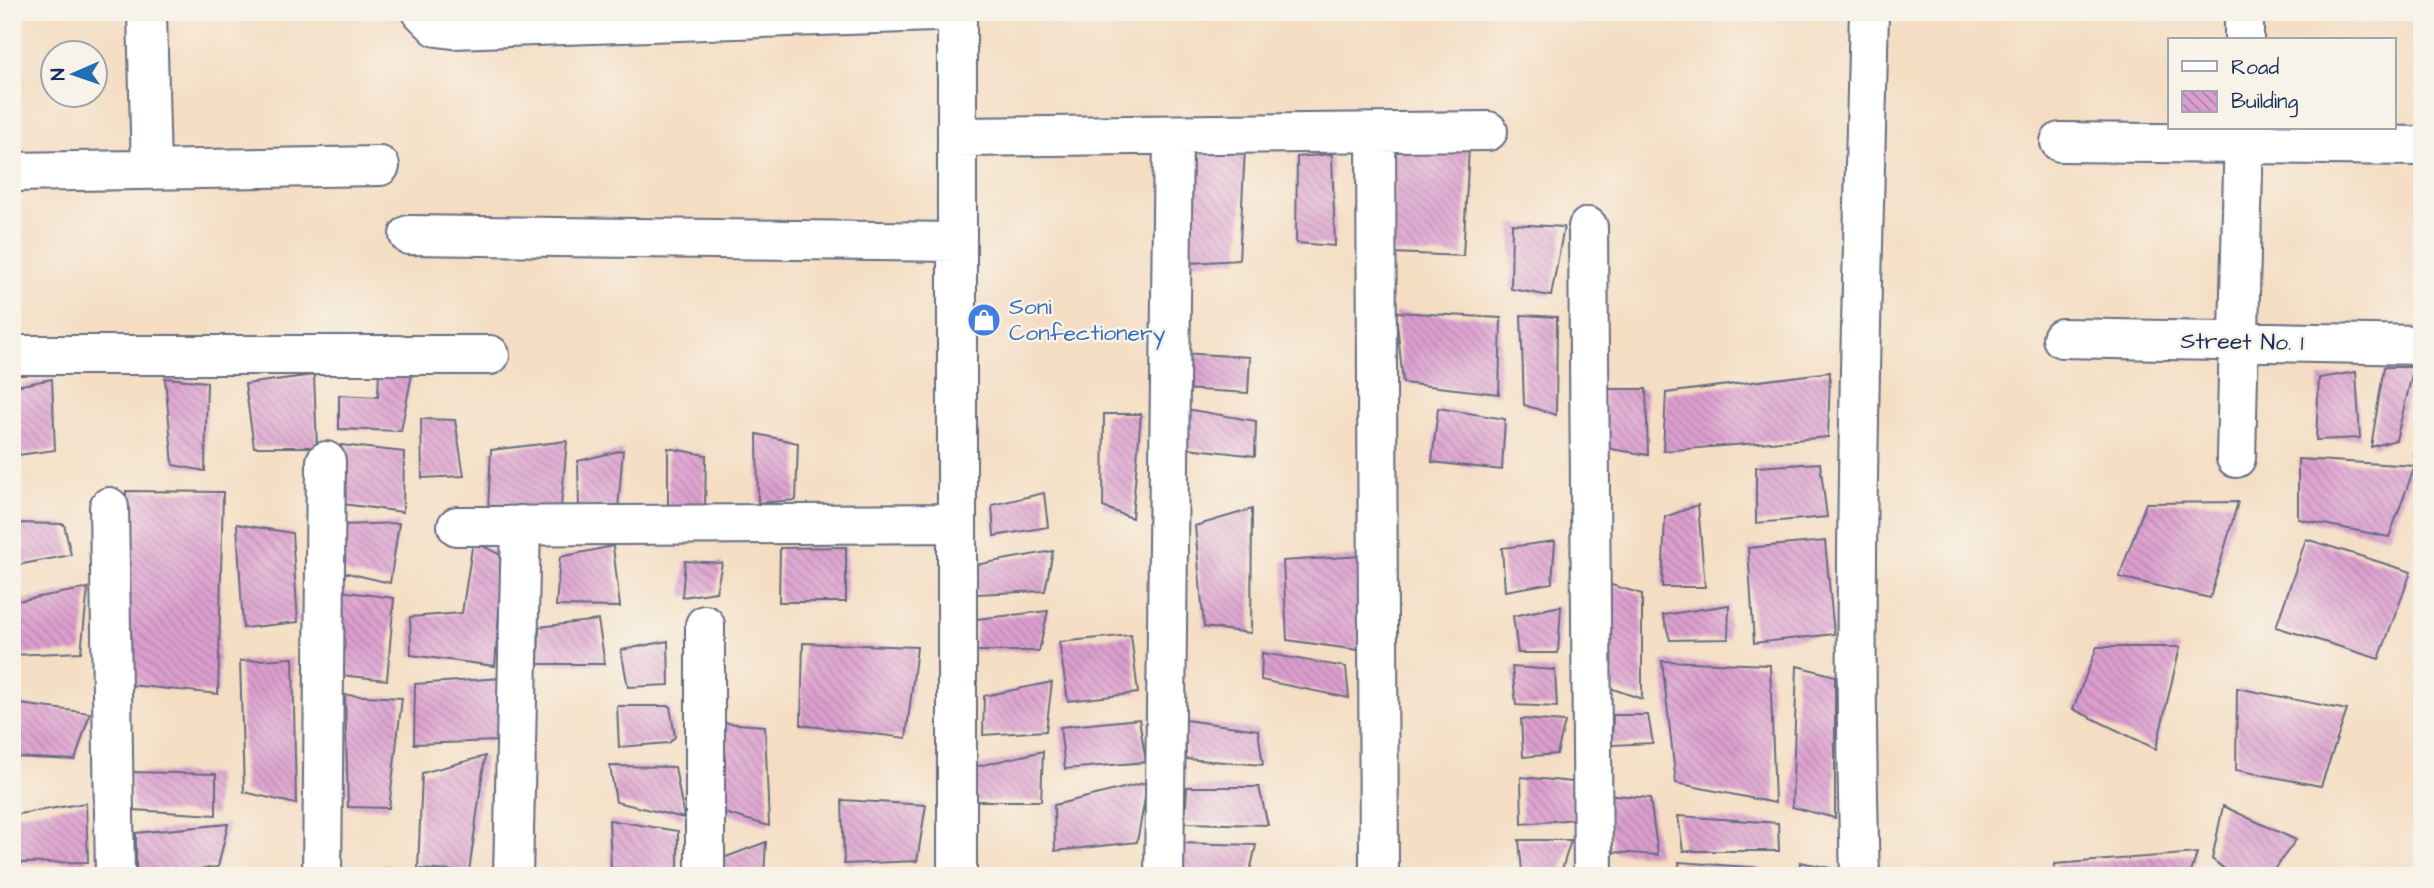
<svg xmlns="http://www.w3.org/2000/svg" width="2434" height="888" font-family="'Architects Daughter',sans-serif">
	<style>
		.building { fill: url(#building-back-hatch) }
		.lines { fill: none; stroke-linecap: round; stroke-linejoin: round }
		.street-casing { stroke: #676c81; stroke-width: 42 }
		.street { stroke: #fff; stroke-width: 38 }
		.labels { text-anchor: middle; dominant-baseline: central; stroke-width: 5; stroke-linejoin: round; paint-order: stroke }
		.shop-label { font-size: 23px; fill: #366cbe; stroke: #f7f3e8; text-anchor: start }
		.street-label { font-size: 23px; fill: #1b2f5e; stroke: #f7f3e8 }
	</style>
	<defs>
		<pattern id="building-back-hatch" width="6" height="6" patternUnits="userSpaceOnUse" patternTransform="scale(1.75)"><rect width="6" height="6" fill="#dc9ece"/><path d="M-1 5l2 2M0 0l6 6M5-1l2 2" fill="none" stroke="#b281aa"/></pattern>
	</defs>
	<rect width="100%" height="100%" fill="#f7f3e8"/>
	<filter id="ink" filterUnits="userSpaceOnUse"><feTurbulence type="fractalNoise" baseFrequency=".0143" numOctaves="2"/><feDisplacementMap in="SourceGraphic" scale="14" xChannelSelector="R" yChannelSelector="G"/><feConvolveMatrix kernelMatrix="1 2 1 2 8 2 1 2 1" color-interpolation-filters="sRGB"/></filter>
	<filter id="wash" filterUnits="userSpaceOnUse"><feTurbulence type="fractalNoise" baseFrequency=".00686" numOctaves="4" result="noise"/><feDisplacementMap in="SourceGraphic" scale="28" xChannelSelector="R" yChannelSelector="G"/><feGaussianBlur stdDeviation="1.57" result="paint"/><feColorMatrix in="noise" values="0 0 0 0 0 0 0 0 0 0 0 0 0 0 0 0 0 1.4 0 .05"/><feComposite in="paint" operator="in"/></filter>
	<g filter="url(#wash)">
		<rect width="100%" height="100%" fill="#f4ddc2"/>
		<g id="blocks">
			<path class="building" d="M1469 148 1463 256 1393 253V152Z
				M1245 149 1239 260 1190 263 1193 154Z
				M1332 154 1335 246 1296 243 1297 157Z
				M1512 224 1564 227 1551 296 1511 289Z
				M1396 312 1501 318 1499 394 1403 383Z
				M1521 315 1557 317 1556 415 1524 405Z
				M1179 353 1250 357 1248 393 1183 389Z
				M2384 367H2414L2396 440 2371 447Z
				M379 371 412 374 401 431 339 429V395L378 397Z
				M1830 372 1828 437 1663 451 1666 393Z
				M2356 372 2360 438 2316 440 2319 378Z
				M314 375 317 447H254L245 384Z
				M165 378 207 382 205 471 173 465Z
				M52 379 55 450 18 455 16 386Z
				M1603 389H1646L1648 455 1605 448Z
				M1438 408 1505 419 1502 470 1432 462Z
				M1186 409 1256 421 1255 456 1188 448Z
				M1104 414H1141L1132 518 1103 507Z
				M421 419 455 420 464 476 422 478Z
				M2422 423V459L2414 456Z
				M757 434 798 443 796 500 758 503Z
				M567 441 561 507 488 510 491 450Z
				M341 445 404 452 403 512 343 504Z
				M668 448 706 455 705 509 668 515Z
				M623 450 618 509 579 507 578 461Z
				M2298 459 2415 466 2389 537 2298 519Z
				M1820 463 1827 517 1756 523V467Z
				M126 491 223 492 218 694 130 685Z
				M1044 493 1048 527 994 536 992 505Z
				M2238 502 2210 598 2119 577 2146 503Z
				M1698 505 1705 587H1662L1665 517Z
				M1252 509 1251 633 1204 627 1195 526Z
				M12 523 64 524 71 555 12 566Z
				M399 523 390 583 343 572 342 525Z
				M237 524 292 533 298 622 243 628Z
				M2306 539 2411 572 2379 659 2276 627Z
				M473 541 503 556 495 666 411 655 410 617 462 613Z
				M1555 541 1552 583 1505 591 1502 548Z
				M1825 541 1834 634 1754 643 1748 548Z
				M613 546 620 607 556 606 560 557Z
				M846 547V602H779L780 548Z
				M1053 551 1045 591 976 594 975 565Z
				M1361 556 1358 650 1287 640 1283 561Z
				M685 561 722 563 716 592 682 597Z
				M1608 584 1642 594V699L1610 688Z
				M88 588 81 652 12 655V602Z
				M340 591 394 598 387 680 340 675Z
				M1729 605 1728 639 1670 640 1663 615Z
				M1561 606 1558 653H1518L1513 616Z
				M1048 611 1039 651H974L977 619Z
				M598 620 605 664H538L539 627Z
				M1131 635 1138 693 1068 701 1059 642Z
				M668 641 669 685 628 687 621 650Z
				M803 643 917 647 906 738 801 725Z
				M2097 647H2180L2156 749 2073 709Z
				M1262 653 1346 667 1349 698 1261 680Z
				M293 658 296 804 244 792 240 661Z
				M1662 661 1770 665 1775 803 1676 783Z
				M1797 666 1835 676V818L1792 807Z
				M1512 667 1555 670 1557 707 1516 705Z
				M502 678 497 741 414 744 415 684Z
				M1052 682 1046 731 983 735 984 696Z
				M2237 688 2347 710 2321 786 2236 770Z
				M345 695 402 698 389 808 348 807Z
				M12 703 90 713 75 760 12 757Z
				M617 706H670L675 737 669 743 619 747Z
				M1613 715H1648L1653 743 1612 745Z
				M1139 719 1146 762 1065 769 1060 727Z
				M1521 719 1565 722 1557 754 1523 757Z
				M1185 720 1258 730 1263 765 1186 759Z
				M724 723 765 726 769 826 721 812Z
				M1043 751 1041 801H976L974 767Z
				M485 756 469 872 418 869 422 773Z
				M610 766 675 767 684 818 616 802Z
				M130 772 216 774V815L133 810Z
				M1521 777 1573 782 1574 819 1522 824Z
				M1148 782 1137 842 1055 851 1054 805Z
				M1187 787H1259L1268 825 1185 823Z
				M1603 794 1650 798 1658 855 1614 852Z
				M842 800 926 805 917 861 844 864Z
				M86 803 88 862 12 863V815Z
				M2223 806 2296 840 2269 876H2233L2212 859Z
				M1678 816 1778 823 1779 851H1683Z
				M609 820 678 831V874L611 868Z
				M228 824 218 867 136 876V833Z
				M1519 840H1571L1560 876 1522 871Z
				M766 842 764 876H719L718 860Z
				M1176 843 1256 845 1249 876H1171Z
				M2197 853 2190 876H2054L2055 864Z
				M1679 862 1761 868V876H1680Z
				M1800 862 1845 871V876H1800Z
				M389 868V876H346V874Z
				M1665 870 1664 876H1604V873Z
				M921 871 922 876H881V874Z
				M1067 872H1141L1142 876H1067Z"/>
		</g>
	</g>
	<g filter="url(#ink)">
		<use href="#blocks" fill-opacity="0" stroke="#676c81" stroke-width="2"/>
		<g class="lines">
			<defs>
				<path id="street" d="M147 12 151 170
					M422 12 437 27 453 29 934 12
					M957 12V876
					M2244 40V12
					M1376 133 1379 876
					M957 137 1488 131
					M2060 142 2422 146
					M12 172 380 166
					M1588 227 1593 876
					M409 235 957 242
					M2062 338 2422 345
					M12 355H490
					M2236 458 2244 128
					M109 507 115 876
					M457 526 957 523
					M705 625V876
					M322 876 326 461
					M513 876 521 525
					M1164 876 1173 135
					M1860 876C1851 588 1862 300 1869 12"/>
			</defs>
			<use href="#street" class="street-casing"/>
			<use href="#street" class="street"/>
		</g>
	</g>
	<defs>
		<symbol id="shop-disc" viewBox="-11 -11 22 22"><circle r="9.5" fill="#3f7fe0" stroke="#f7f3e8"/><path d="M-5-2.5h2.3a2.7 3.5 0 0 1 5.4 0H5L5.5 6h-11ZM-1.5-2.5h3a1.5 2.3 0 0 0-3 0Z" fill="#fff"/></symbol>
	</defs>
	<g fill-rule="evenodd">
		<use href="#shop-disc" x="965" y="301" width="38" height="38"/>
	</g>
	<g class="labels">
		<g class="shop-label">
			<text x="1009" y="307">Soni<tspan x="1009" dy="26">Confectionery</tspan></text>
		</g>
		<g class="street-label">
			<text transform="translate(2242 342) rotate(1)">Street No. 1</text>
		</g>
	</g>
	<rect width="2434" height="888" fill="none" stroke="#f7f3e8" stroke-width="42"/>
	<rect x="2168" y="38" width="228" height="91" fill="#f7f3e8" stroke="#9fa5b1" stroke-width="2"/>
	<rect x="2182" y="61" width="35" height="10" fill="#ffffff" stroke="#9fa5b1" stroke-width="2"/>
	<text x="2231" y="74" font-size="21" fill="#1b2f5e">Road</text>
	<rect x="2182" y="91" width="35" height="21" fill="url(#building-back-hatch)" stroke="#9fa5b1" stroke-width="2"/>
	<text x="2231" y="108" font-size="21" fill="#1b2f5e">Building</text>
	<g transform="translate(74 74) rotate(268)"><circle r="33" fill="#f7f3e8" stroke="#9fa5b1" stroke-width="2"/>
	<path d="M0-5L12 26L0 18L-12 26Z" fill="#1f6fb2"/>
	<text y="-10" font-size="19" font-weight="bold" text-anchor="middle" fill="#1b2f5e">N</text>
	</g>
</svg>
